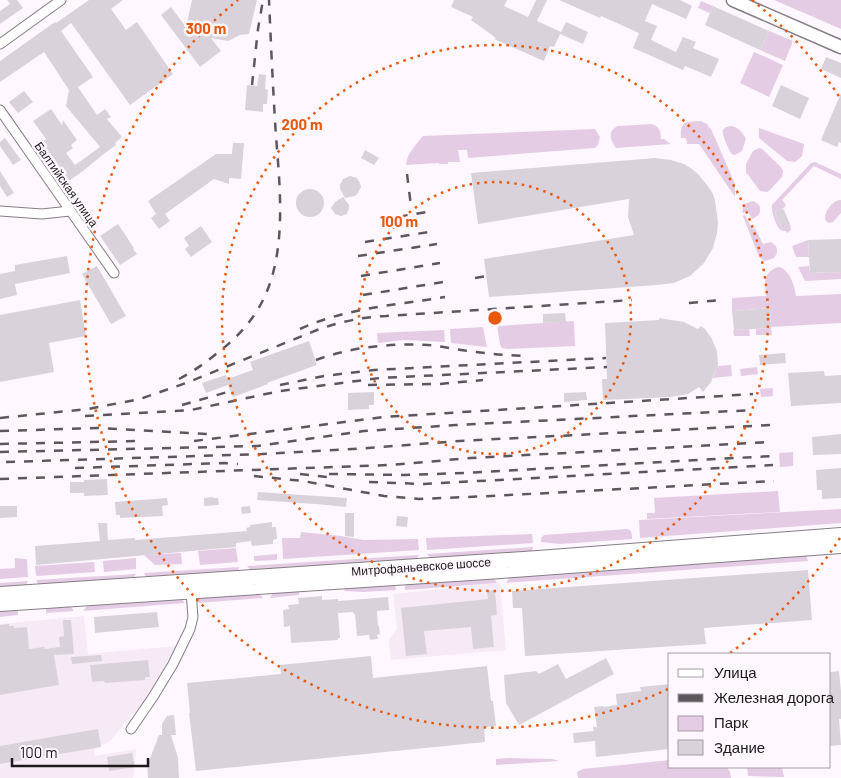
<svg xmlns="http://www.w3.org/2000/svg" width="841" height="778" font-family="Barlow,sans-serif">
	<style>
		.built { fill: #f7eaf7 }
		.green { fill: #e5cce5 }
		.building { fill: #dad2da }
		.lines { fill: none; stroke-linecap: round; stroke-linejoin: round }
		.minor-casing { stroke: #857e85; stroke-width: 11 }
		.secondary-casing { stroke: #857e85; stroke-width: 15 }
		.primary-casing { stroke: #857e85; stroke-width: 16 }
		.minor { stroke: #fff; stroke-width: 9 }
		.secondary { stroke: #fff; stroke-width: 12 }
		.primary { stroke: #fff; stroke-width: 14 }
		.rail { stroke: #5c575c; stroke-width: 2.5; stroke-dasharray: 9 9; stroke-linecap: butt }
		.ring { fill: none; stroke: #e8590c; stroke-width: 2.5; stroke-dasharray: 2.5 5 }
		.labels { text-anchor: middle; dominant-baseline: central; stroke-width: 5; stroke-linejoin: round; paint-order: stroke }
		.street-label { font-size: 12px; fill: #1c191c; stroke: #fff7ff }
		.centre { fill: #e8590c; stroke: #fff7ff; stroke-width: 2.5 }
		.ring-label { font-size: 15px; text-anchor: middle; font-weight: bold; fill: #e8590c; stroke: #fff7ff; stroke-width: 5; stroke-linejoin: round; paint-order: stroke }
	</style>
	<rect width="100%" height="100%" fill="#fff7ff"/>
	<path class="built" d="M500 583 506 650 391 660 389 640 397 628 393 594Z
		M84 616 88 654 176 646 150 695 110 741 94 750 95 756 136 749 133 778H0V624Z"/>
	<path class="green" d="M774 0H841V29Z
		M701 1 713 6 710 13 698 8Z
		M769 31 793 41 785 61 760 50Z
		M754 52 783 65 769 97 740 83Z
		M701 121 707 124 712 131 735 184V197L699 144H687L686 138H681C680 120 686 122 701 121Z
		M652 124C660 127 661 132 661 139H664L671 144 616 148C610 140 607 131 618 126Z
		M730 126C738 126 743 133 746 139L742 151 735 155C734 155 732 154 731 153 729 150 721 133 723 130 725 127 727 127 730 126Z
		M759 128 804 144 802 156 795 162 787 161 759 138Z
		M595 129 600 137 598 145 595 148 468 158 467 150H458L460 162H448V164H439V163L406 165C406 154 417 144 423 136Z
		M759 148 762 149 781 167 783 171 782 177 770 190 767 192 760 191 746 172V164L753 151Z
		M815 162 841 174V179L814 166 782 200 786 205 785 207 775 212 782 228 790 224 791 230 787 233 786 231C784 231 783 231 781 230 776 227 771 211 772 205L811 163Z
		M839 200H841V213L833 222 828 223 825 219C825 210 832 202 839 200Z
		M754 201 759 205C762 212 759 216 752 219L748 211 743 213C742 208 743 206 746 203Z
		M745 215 752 229 755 228 763 244 771 242C778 246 779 251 774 258L765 261 759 257 743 216Z
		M808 240 809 257H796L792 246Z
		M809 266 810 273 841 272V279L805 281 798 267Z
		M778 267C789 268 795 286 796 296L841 294V323L771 327 770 308 732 311V298L766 296C765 282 762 273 778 267Z
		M574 321 575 346 507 349 502 348 500 344 497 326Z
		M483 327 487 347 451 343 450 329Z
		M771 328 772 335H756V329Z
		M749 329 750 336H734L733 330Z
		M444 330 445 342 403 340 378 343 377 333Z
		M731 365 732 376 713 378 717 366Z
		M757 367 758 374 741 376 740 369Z
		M773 388V396L761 397 760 389Z
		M793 452V466L780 467 779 453Z
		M778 491 780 512 647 519V513H655L654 498Z
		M841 509V523L640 538 639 520Z
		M627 529C632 530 632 534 632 539L561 544 541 542V538L544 535Z
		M301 532 341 536 364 540 418 539 419 550 283 559 282 538H300Z
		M532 534 533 543 427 550 426 538Z
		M533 547 532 552 431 559 427 554Z
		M236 548 238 562 200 565 198 551Z
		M181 553 182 564 155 565 144 555Z
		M277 554V559L276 560 255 561 254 560V556Z
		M804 554 807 557 808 561 506 583 510 576Z
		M419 555 416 560 251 571 247 566Z
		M15 558 27 559 28 577 0 579V569L15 568Z
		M136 558V569L104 572 103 561Z
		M94 562 95 572 36 576 35 566Z
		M239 567 238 572 147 578 144 573Z
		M136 574 133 579 39 585 36 580Z
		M493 577 497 583 405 590V586L406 583Z
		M28 581 25 586 0 588V583Z
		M395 584 396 590 364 592 344 591 347 587Z
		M299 591V595L270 598 273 593Z
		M259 593 263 598 197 603 200 597Z
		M181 598 185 603 83 611 88 605Z
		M70 606 74 611 46 613V607Z
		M18 609V615L0 617V610Z
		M508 758 552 759 559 761 496 765V759Z
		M670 760V767H727L730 772 731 778H578L577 772 583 769Z
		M747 767H782L784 777 748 776Z"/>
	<path class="building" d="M7 0H17L23 8 0 24V11L10 4Z
		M89 0H123L111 9 126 30 137 22 173 74 130 105 71 23 61 31 93 77 78 87 97 115 105 109 111 117 107 119 122 137 115 143 116 145 105 153 83 171 63 185 37 146 46 139 33 121 51 109 62 125 63 120 77 140 71 145 73 148 66 153 75 165 100 147 66 106 69 90 44 52 0 82V61L55 22 56 23Z
		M192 0H257L249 34 240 35 228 41 211 38 221 51 200 67 161 15 171 7 186 27Z
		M454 0H507L504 6 528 17 536 0H547L537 21 561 32 554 47 550 46 544 61 494 39 496 38 471 20 473 17 451 7Z
		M559 0H680L692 6 686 19 652 4 645 21 657 26 651 40 676 52 683 37 696 42 693 48 719 59 711 77 685 66 683 70 633 48 639 33 601 16 600 18Z
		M713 6 769 31 760 50 705 25Z
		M566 22 588 32 583 44 560 34Z
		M826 57 841 63V78L821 69Z
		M259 74 266 75 265 89 268 90 267 104H263V112L245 110 247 85 257 86Z
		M781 85 809 98 800 119 772 106Z
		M24 91 33 102 18 113 9 102Z
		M841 93V143L839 142 837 147 821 140Z
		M5 138 21 160 13 165 0 146V142Z
		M233 143H244L241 179 229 178V184L214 179 165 214 170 221 159 229 151 218 156 214 148 201 216 154H232Z
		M365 150 379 158 374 165 361 158Z
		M655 158 671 160 684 164 692 169 698 174 707 185 712 192 715 200 718 223 717 233 713 248 704 263 690 276 674 283 657 285 489 297 484 259 634 235 628 217 629 199 478 224 471 173Z
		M0 171 14 193 7 197 0 186Z
		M350 176 357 178 360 183 361 187 358 193 355 196 345 198 340 189V185L343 179Z
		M296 203a14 14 0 1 1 28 0a14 14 0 1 1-28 0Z
		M343 197 349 205V208L347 214 341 216 335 214 331 208 335 202Z
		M783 208 790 224 782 228 775 212Z
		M118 224 134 248 133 249 137 254 120 265 100 236Z
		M201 226 212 242 191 257 185 249 189 246 184 238Z
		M841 239V272L810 273 808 240Z
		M67 256 70 273 15 284 17 295 0 299V274L15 271V265Z
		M97 266 126 316 111 324 82 274Z
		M80 300 86 336 49 343 54 372 0 382V315Z
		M770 308 771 328 734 330 732 311Z
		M565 313 566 322 543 323V314Z
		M659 318 684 322 698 329 701 326 705 329 712 339 717 351 718 364 711 382 703 392 699 387 688 394 671 397 603 400 602 379H607L605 323 659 320Z
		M309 341 317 365 267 383 268 384 233 397 228 385 206 393 202 383 226 375 227 379 253 370 250 362Z
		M785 353 786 363 760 365 759 355Z
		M824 371 825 376 841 375V403L791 406 788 373Z
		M374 392V405H369V409L348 410V393Z
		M586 392 587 400 564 402V393Z
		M841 434V454L813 455 812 437Z
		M841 468V498L822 499V490H817L816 470Z
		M107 479 108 495 84 496V493H70V482H84V480Z
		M258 492 347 498 346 507 316 504 257 500Z
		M213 497V498H218L219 505 204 506V498Z
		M167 498 168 505 162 506 163 516 120 518V515H116L115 502Z
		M0 506H17V517L0 518Z
		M250 506 251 513 242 514 241 507Z
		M345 513H354V537L345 536Z
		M397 516 408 517 407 527 396 526Z
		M272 522V527H276L277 539 273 540V544L252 546 251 541 236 543V547L36 565 35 546 100 541 98 523H107L108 540 135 538V540L247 531 246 528 250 527V525Z
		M808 570 812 620 704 628 706 644 525 656 522 608H513L512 591Z
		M495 590 497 615 491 616 494 647 473 649 471 627 424 631 427 654 406 656 401 608 488 599 487 591Z
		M322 596V600L338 599V601L388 597 389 610 377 611 378 626H379L380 634 377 635 378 639 370 640 369 635 357 636 355 614H354L353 612 338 613 340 638H338V640L291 643 290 626 284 627 283 610 289 609 288 605 299 604 298 598Z
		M157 612 159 627 95 633 94 617Z
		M63 620H71L74 654 54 655 59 685 0 695V625L9 624V626H14V628L27 627 29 649 44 647 45 649 60 647 59 637 64 636Z
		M101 655 102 661 72 664 71 657Z
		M371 656 373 678 487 666 491 701H493L496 726 484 727 485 742 196 771 189 713H190L187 683 281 674 280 665Z
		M606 658 614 674 519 725 506 703 504 675 536 671 539 674 558 664 566 679Z
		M148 660 150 677H145V680L105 683 104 681 92 682 90 665Z
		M839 671 841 692V719H839L841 745 830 746V672Z
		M670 684V749L596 757 595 741 574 743 573 733 594 731 593 727H597L594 707 603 706V707L617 705 616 694 641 691 640 687Z
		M174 715 176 735H171L178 758 179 778H148L147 761H149L159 735H162V724L167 716Z
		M98 729 101 747 0 764V746Z
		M132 753 135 767 109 771 107 757Z"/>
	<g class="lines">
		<defs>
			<path id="minor" d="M0 44 61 0
				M0 110 114 273
				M0 211 42 214 70 211
				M131 729 153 697 173 664 190 629 193 617 191 592"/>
			<path id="secondary" d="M733 0 841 47"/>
			<path id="primary" d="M0 594 538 558 841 535
				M0 604 501 571 841 546"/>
		</defs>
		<use href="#minor" class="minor-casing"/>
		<use href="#secondary" class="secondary-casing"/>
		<use href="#primary" class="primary-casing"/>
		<use href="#minor" class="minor"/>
		<use href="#secondary" class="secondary"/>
		<use href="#primary" class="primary"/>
		<path class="rail" d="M252 85 258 29 263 0
			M407 174 411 206
			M381 220 432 211
			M365 242 435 231
			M358 256 437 244
			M361 276 440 263
			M475 278 487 276
			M363 295 443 282
			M689 303 720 300
			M300 329C346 308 396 305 445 297
			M316 360C351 347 391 343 428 345 442 346 456 350 470 351 488 354 505 355 523 356
			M179 379C192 372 204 364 216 354 235 340 252 322 263 300 287 252 280 188 276 136 273 91 271 45 269 0
			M280 385 324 376 374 370 606 358
			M368 385 439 384 483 380
			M182 405 231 391
			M85 416 191 410 280 391 380 378 607 367
			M0 418 88 409 140 399 186 383 317 330C339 322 362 317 386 316L632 300
			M0 431 97 428 207 434
			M194 441 384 417 753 394
			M0 444 138 441
			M0 452 258 446 364 431 456 425 754 410
			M6 462 262 454 368 448 459 441 770 425
			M75 468 224 463 238 464
			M300 474 335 478
			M329 474 405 475 464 473 772 456
			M254 476 303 481 384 496 419 499 491 496 774 481
			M0 479 390 465 471 458 771 442
			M369 482 424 484 773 465"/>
	</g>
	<g class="ring">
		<circle cx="495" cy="318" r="136"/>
		<circle cx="495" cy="318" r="273"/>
		<path d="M840 538A409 409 0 0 1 730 653M668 689A409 409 0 0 1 238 0M752 0A409 409 0 0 1 840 98"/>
	</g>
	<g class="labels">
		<g class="street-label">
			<text transform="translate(67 184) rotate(55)">Балтийская улица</text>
			<text transform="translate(421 566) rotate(-4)">Митрофаньевское шоссе</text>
		</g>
	</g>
	<circle cx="495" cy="318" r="8" class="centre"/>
	<g class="ring-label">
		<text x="206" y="34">300 m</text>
		<text x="302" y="130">200 m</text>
		<text x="399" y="227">100 m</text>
	</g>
	<rect x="668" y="653" width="162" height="115" fill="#fff7ff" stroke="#a49ea4"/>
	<rect x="678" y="669" width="25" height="8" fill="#ffffff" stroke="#a49ea4"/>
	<text x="714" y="678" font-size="15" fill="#1c191c">Улица</text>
	<rect x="678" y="694" width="25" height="8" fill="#5c575c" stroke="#a49ea4"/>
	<text x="714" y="703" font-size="15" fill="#1c191c">Железная дорога</text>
	<rect x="678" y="716" width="25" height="15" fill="#e5cce5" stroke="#a49ea4"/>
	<text x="714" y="728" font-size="15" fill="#1c191c">Парк</text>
	<rect x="678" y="740" width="25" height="15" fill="#dad2da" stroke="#a49ea4"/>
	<text x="714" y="753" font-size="15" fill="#1c191c">Здание</text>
	<path d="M12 758v8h136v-8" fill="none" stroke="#1c191c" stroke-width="2.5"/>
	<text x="20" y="758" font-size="15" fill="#1c191c" stroke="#fff7ff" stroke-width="4" paint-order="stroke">100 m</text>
</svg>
